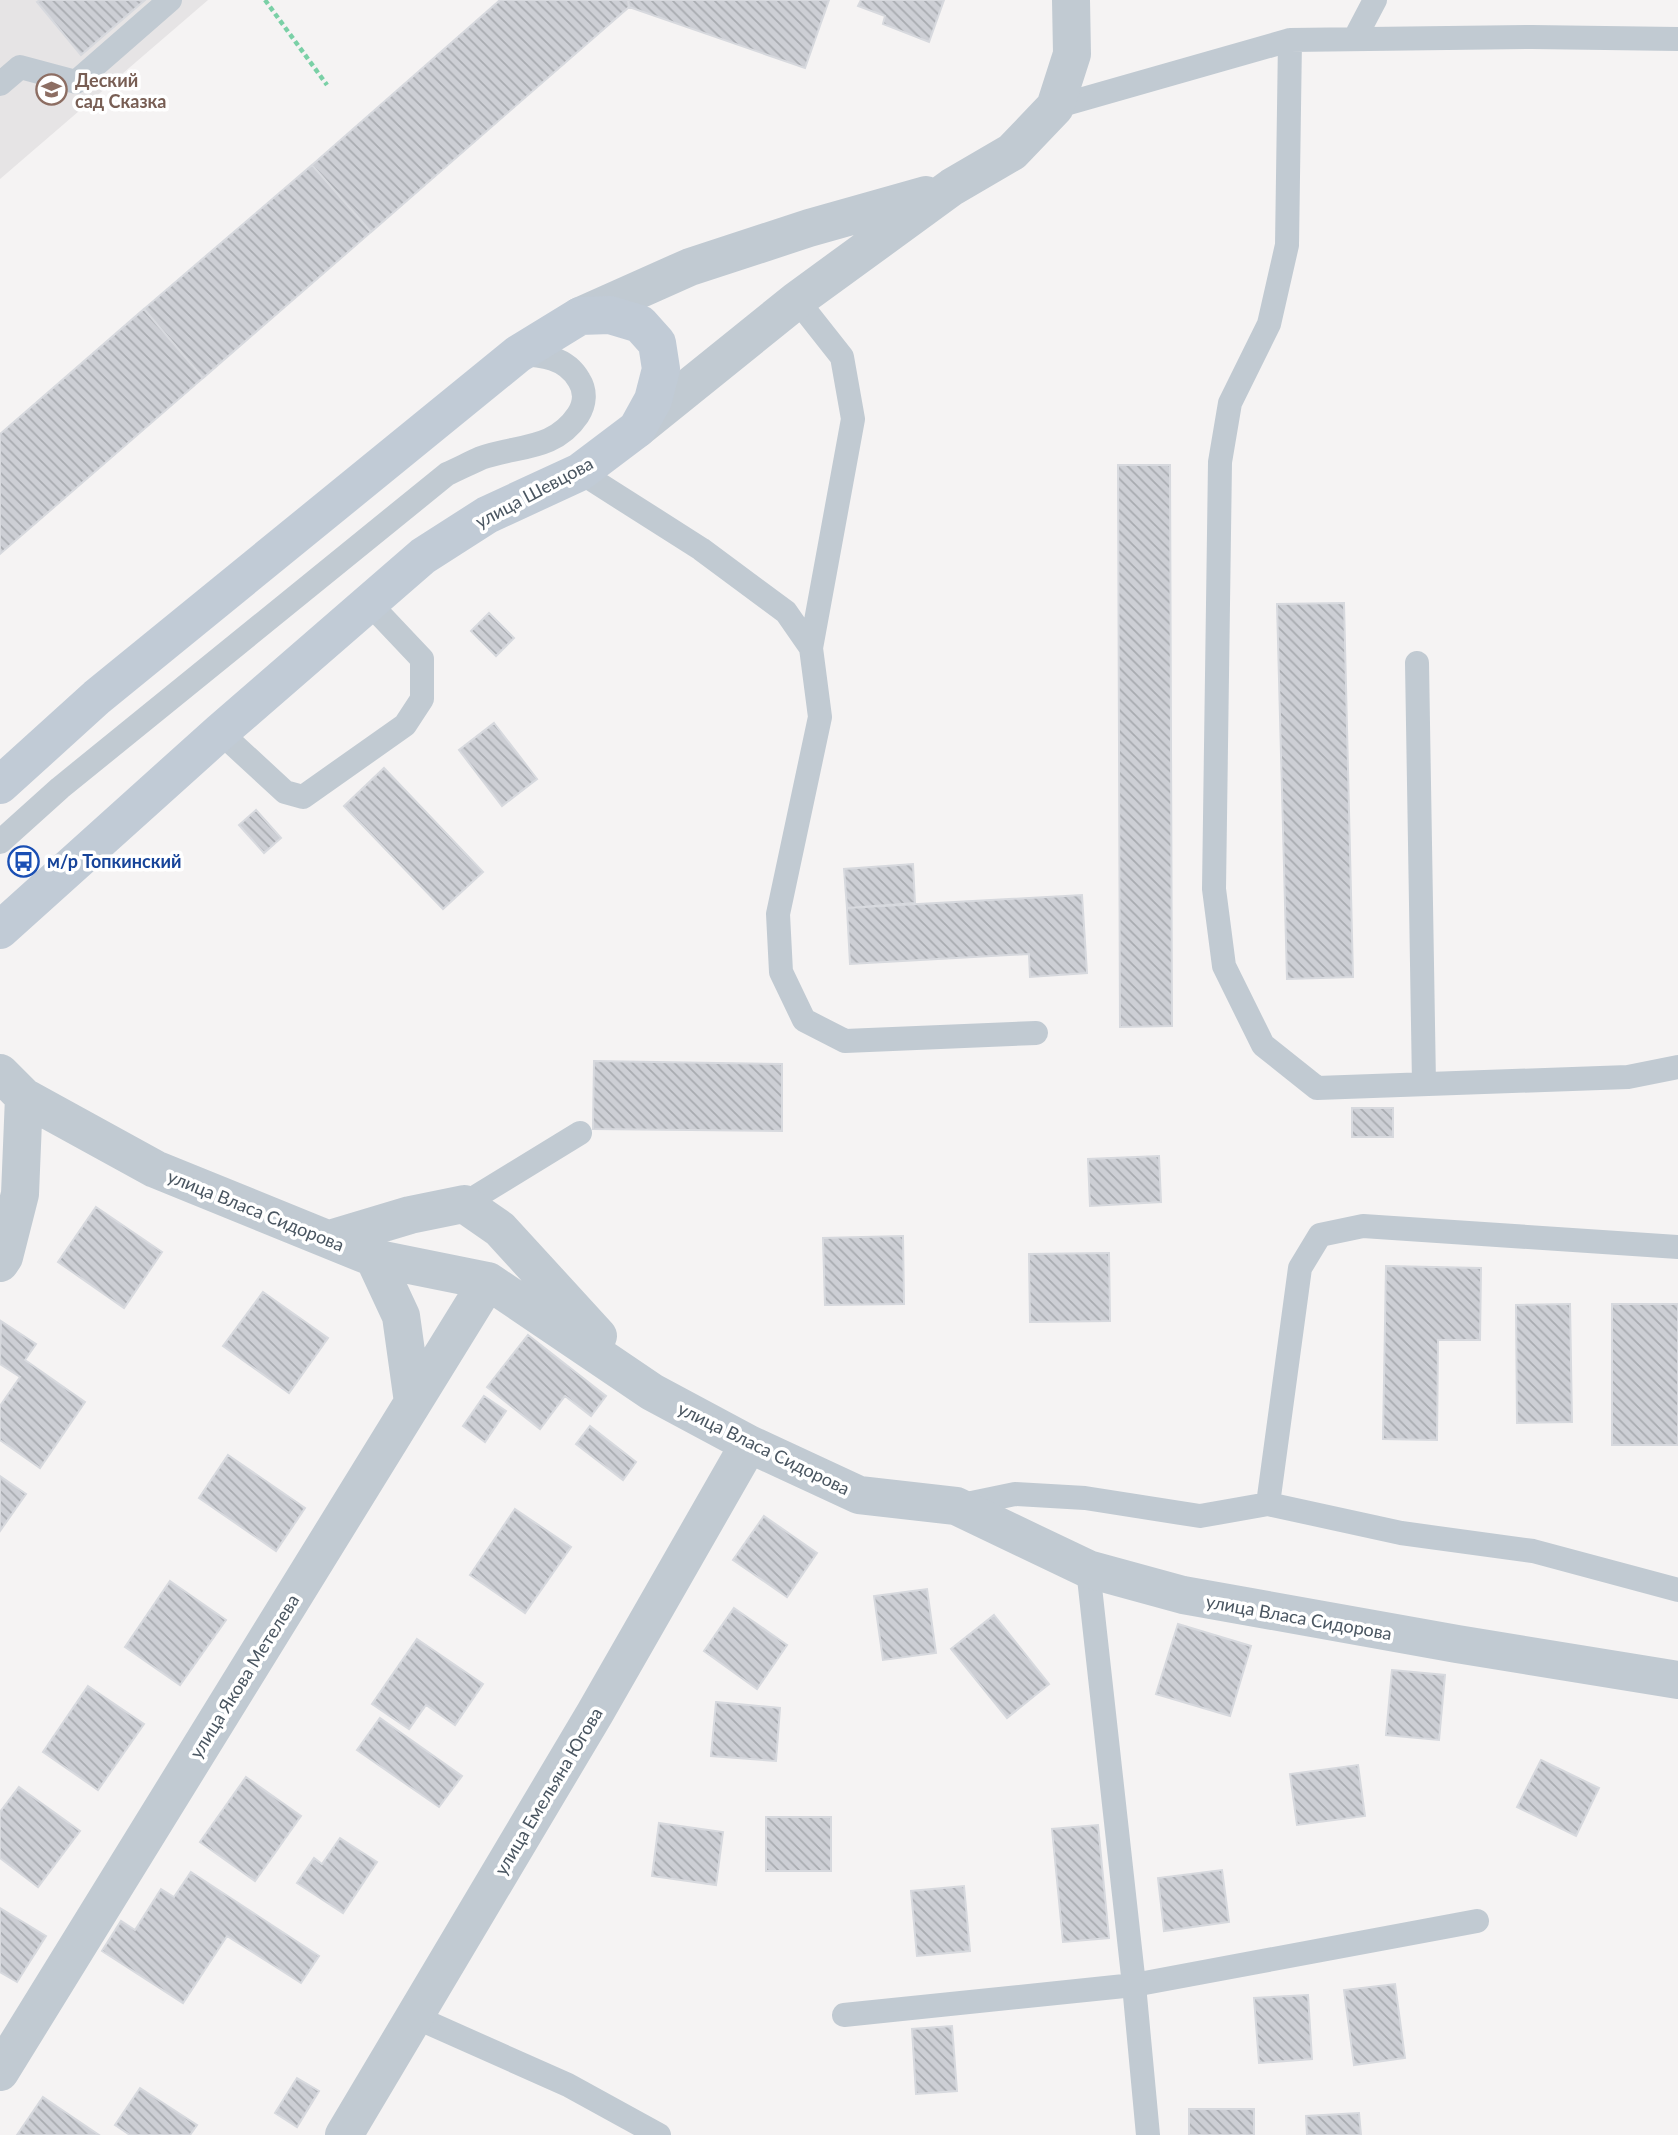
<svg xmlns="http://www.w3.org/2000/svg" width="1678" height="2135" font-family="Lato,sans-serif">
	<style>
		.education { fill: #e6e4e5 }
		.building { fill: url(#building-back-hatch); stroke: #d7d9de; stroke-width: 2 }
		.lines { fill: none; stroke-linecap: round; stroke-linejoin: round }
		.path { stroke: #7ad0a6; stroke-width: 4.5; stroke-dasharray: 5 3.5; stroke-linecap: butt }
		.service { stroke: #c1cad2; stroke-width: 24 }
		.minor { stroke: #c1cad2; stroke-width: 38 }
		.secondary { stroke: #c1cbd6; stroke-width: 38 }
		.labels { text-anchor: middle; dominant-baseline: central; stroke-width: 7; stroke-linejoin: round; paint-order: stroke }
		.education-label { font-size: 18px; font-weight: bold; fill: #785e54; stroke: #fff; text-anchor: start }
		.street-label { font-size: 18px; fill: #4a5661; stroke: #fff }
		.transit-label { font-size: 18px; font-weight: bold; fill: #164399; stroke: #fff; text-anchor: start }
	</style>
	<defs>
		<pattern id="building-back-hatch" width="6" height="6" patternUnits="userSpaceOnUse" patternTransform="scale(1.75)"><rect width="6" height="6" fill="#cdcfd5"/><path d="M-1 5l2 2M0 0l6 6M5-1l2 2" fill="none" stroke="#a8abb0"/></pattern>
	</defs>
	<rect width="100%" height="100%" fill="#f5f3f3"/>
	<path class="education" d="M0 0H208L0 179Z"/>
	<path class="building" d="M40 0H145L81 55 37 2Z
		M500 0H628L629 7 371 232 312 165Z
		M628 0H829L805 68 629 7Z
		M861 0H944L929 42 883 24 885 16 858 6Z
		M312 165 371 232 203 378 144 309Z
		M144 309 203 378 0 554V434Z
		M1118 465H1170L1172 1026 1120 1027Z
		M1344 603 1353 977 1287 979 1277 604Z
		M489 613 514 638 496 656 471 631Z
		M494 723 537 779 502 806 459 750Z
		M384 768 483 872 443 909 344 806Z
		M256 810 281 838 264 853 239 825Z
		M913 864 915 903 847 908 844 869Z
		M1082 895 1087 973 1030 977 1029 954 850 964 847 908Z
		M594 1061 782 1064V1131L593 1129Z
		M1352 1108H1393V1137H1352Z
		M1159 1156 1161 1202 1090 1206 1088 1159Z
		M96 1207 162 1252 124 1308 58 1262Z
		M903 1236 904 1304 825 1305 823 1238Z
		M1109 1253 1110 1321 1030 1322 1029 1254Z
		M1386 1266 1481 1268 1480 1340H1438L1437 1440 1383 1439Z
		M263 1292 328 1338 289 1393 223 1346Z
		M1570 1304 1572 1422 1517 1423 1516 1305Z
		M1612 1304H1678V1445H1612Z
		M1 1321 36 1344 25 1360 85 1402 40 1468 0 1440V1406L20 1377 0 1364Z
		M528 1335 606 1396 591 1416 565 1396 540 1429 487 1387Z
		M484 1396 506 1411 485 1442 463 1426Z
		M590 1426 636 1462 623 1480 576 1444Z
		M228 1455 305 1508 276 1551 199 1498Z
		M0 1476 26 1494 0 1531Z
		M515 1509 571 1547 525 1613 470 1575Z
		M764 1516 817 1553 787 1597 733 1560Z
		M170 1581 226 1620 180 1685 125 1647Z
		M927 1589 936 1653 883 1660 874 1596Z
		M734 1608 787 1645 757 1689 704 1651Z
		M994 1615 1049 1684 1007 1718 951 1649Z
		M1178 1624 1251 1646 1230 1716 1156 1694Z
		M417 1639 483 1684 455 1725 426 1705 409 1729 372 1704Z
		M1392 1670 1445 1675 1439 1740 1386 1735Z
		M88 1686 144 1724 98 1790 43 1752Z
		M716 1702 780 1708 776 1761 711 1756Z
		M380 1718 462 1776 439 1807 357 1750Z
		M1541 1760 1599 1788 1576 1836 1517 1807Z
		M1358 1765 1365 1816 1297 1825 1290 1774Z
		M246 1777 301 1816 255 1881 200 1842Z
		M19 1787 80 1831 38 1887 0 1858V1812Z
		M766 1817H831V1871H766Z
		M659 1823 723 1832 716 1885 652 1876Z
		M1098 1825 1109 1938 1063 1942 1052 1829Z
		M340 1838 377 1862 343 1913 297 1883 314 1858 322 1864Z
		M1222 1870 1229 1922 1164 1931 1158 1878Z
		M191 1872 319 1956 301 1983 227 1936 183 2003 102 1951 121 1921 135 1930 161 1889 174 1897Z
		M964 1886 970 1951 917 1956 911 1891Z
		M0 1908 46 1936 17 1982 0 1972Z
		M1395 1984 1405 2058 1354 2065 1344 1990Z
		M1308 1995 1312 2059 1259 2063 1254 1998Z
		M952 2026 957 2091 916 2094 912 2029Z
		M297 2078 319 2091 297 2127 275 2113Z
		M140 2088 197 2125 190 2135H130L115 2125Z
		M43 2097 99 2135H17Z
		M1189 2109H1254V2135H1189Z
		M1359 2113 1361 2135H1307L1306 2116Z"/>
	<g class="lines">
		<path class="path" d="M265 0 327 85"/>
		<path class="service" d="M1355 38 1375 0
			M1290 40 1287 245 1269 324 1230 403 1220 462 1214 889 1224 966 1263 1045 1317 1088 1628 1077 1678 1067
			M0 84 20 67 76 82 170 0
			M1055 107 1290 40 1532 37 1678 39
			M797 300 842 357 853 419 811 648 820 717 778 914 781 972 804 1020 845 1041 1036 1033
			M580 472 701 549 786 612 811 648
			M1417 663 1424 1084
			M220 732 285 792 303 797 405 725 422 699V659L370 604
			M0 842 60 788 447 474C458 469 470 463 481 458 517 445 554 451 578 415 585 404 586 391 579 380 566 357 542 355 518 354
			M464 1204 580 1133
			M1268 1504 1401 1533 1533 1551 1678 1590
			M957 1506 1015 1494 1085 1498 1200 1516 1268 1504 1300 1268 1320 1235 1363 1226 1678 1247
			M1088 1569 1134 1985 1148 2135
			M844 2015 1134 1985 1477 1921
			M413 2016 568 2085 659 2135"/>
		<path class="minor" d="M580 316 690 267 809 228 926 195
			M637 429 797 300 952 187 1012 152 1055 107 1072 54 1071 0
			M0 1073 24 1097 20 1194 4 1257 0 1263
			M24 1097 155 1169 374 1258 488 1281 652 1392 749 1444 859 1495 956 1506 1088 1569 1183 1595 1457 1644 1678 1680
			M330 1239 410 1215 464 1204 500 1229 598 1336
			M374 1258 401 1316 413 1402
			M0 2072 488 1281
			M344 2135 595 1713 749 1444"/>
		<path class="secondary" d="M0 785 97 697 518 354 580 316 610 315 640 324 657 343 661 369 653 400 637 429 580 472 487 515 423 556 220 732 0 930"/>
	</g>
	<defs>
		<symbol id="school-ring" viewBox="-11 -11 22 22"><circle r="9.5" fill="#fff" stroke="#8d6e63" stroke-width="1.5"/><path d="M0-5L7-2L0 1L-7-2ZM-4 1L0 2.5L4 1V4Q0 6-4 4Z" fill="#8d6e63"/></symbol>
		<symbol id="bus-ring" viewBox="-11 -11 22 22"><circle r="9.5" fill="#fff" stroke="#1a4fb4" stroke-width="1.5"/><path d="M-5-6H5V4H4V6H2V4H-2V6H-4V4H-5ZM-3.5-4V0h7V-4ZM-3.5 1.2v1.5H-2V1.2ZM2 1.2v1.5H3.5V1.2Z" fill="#1a4fb4"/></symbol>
	</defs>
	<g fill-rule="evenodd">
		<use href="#school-ring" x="34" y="72" width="35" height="35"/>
		<use href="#bus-ring" x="6" y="844" width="35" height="35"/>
	</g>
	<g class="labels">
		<g class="education-label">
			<text x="75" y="80">Деский<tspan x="75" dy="21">сад Сказка</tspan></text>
		</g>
		<g class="street-label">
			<text transform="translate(534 492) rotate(-28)">улица Шевцова</text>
			<text transform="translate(256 1210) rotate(22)">улица Власа Сидорова</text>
			<text transform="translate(764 1448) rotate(26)">улица Власа Сидорова</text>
			<text transform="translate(1299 1617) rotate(10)">улица Власа Сидорова</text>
			<text transform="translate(244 1676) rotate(-58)">улица Якова Метелева</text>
			<text transform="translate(548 1791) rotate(-59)">улица Емельяна Югова</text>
		</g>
		<g class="transit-label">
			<text x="47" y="861">м/р Топкинский</text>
		</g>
	</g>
</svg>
